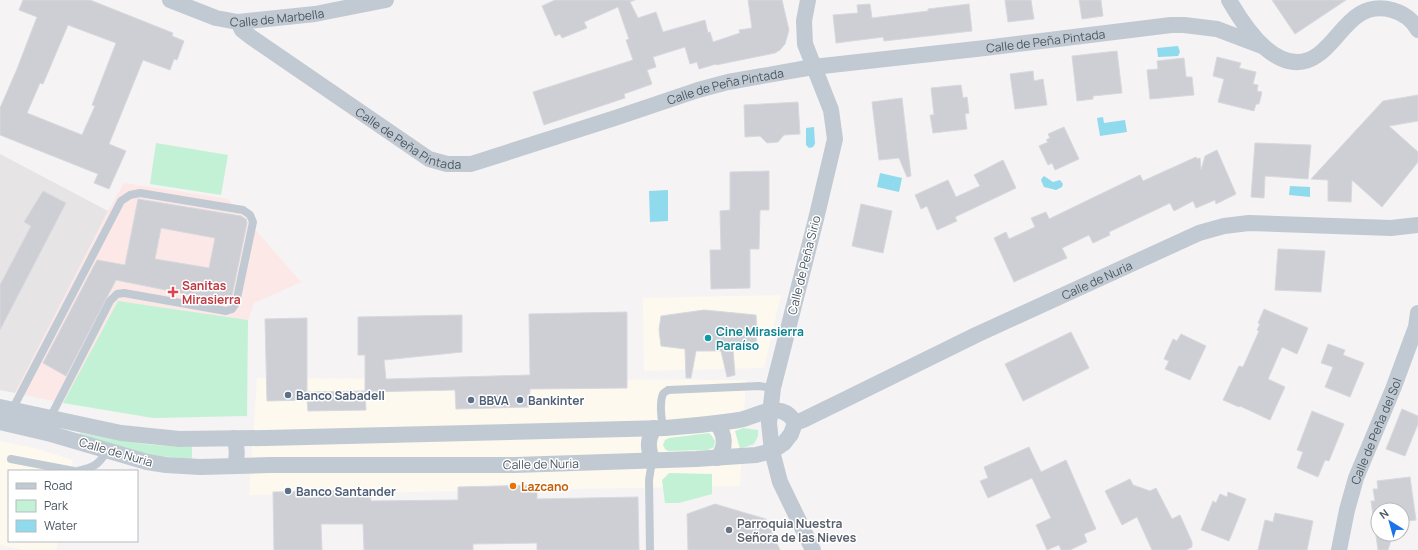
<svg xmlns="http://www.w3.org/2000/svg" width="1418" height="550" font-family="Manrope,sans-serif">
	<style>
		.commercial { fill: #fdf9ef }
		.education { fill: #e6e4e5 }
		.medical { fill: #fce8e6 }
		.green { fill: #c3f1d5 }
		.water { fill: #90daee }
		.building { fill: #cdcfd5; stroke: #d7d9de; fill-rule: evenodd }
		.lines { fill: none; stroke-linecap: round; stroke-linejoin: round }
		.service { stroke: #c1cad2; stroke-width: 8 }
		.minor { stroke: #c1cad2; stroke-width: 16 }
		.health-dot { fill: #e0444e; stroke: #fff; stroke-width: 1.5 }
		.culture-dot { fill: #0f9aa8; stroke: #fff; stroke-width: 1.5 }
		.service-dot { fill: #5c6f8a; stroke: #fff; stroke-width: 1.5 }
		.food-dot { fill: #e8710a; stroke: #fff; stroke-width: 1.5 }
		.worship-dot { fill: #6b7280; stroke: #fff; stroke-width: 1.5 }
		.labels { text-anchor: middle; dominant-baseline: central; stroke-width: 3; stroke-linejoin: round; paint-order: stroke }
		.street-label { font-size: 12px; fill: #4a5661; stroke: #fff }
		.health-label { font-size: 12px; font-weight: bold; fill: #be3a42; stroke: #fff; text-anchor: start }
		.culture-label { font-size: 12px; font-weight: bold; fill: #0d838f; stroke: #fff; text-anchor: start }
		.service-label { font-size: 12px; font-weight: bold; fill: #4e5e75; stroke: #fff; text-anchor: start }
		.food-label { font-size: 12px; font-weight: bold; fill: #c56008; stroke: #fff; text-anchor: start }
		.worship-label { font-size: 12px; font-weight: bold; fill: #5b616d; stroke: #fff; text-anchor: start }
	</style>
	<rect width="100%" height="100%" fill="#f5f3f3"/>
	<path class="commercial" d="M781 295 764 368 644 371 643 298Z
		M257 378 746 380 740 486 249 495Z
		M0 441 38 449 73 460 71 471H9V541H58L56 550H24L0 545Z"/>
	<path class="education" d="M0 154 108 211 15 393 0 390Z"/>
	<path class="medical" d="M124 183 228 199 301 282 254 303 248 320 118 301 63 403 15 393 108 211Z"/>
	<path class="green" d="M156 143 228 155 221 195 150 184Z
		M118 301 248 320 247 416 153 418 63 403Z
		M743 428 758 430V436L754 444 740 449 735 431Z
		M80 433C117 440 154 447 192 447V459L150 455 79 435Z
		M709 433 712 436 715 441 714 447 708 450 668 451 665 449 663 445 665 440 669 438Z
		M669 473 712 474V494L679 503H665L662 480Z"/>
	<path class="water" d="M1178 46 1180 52 1178 56 1158 57 1157 48Z
		M1103 117 1104 123 1125 120 1127 132 1100 136 1097 118Z
		M814 127 815 144 813 147 809 148 806 145V128Z
		M880 173 902 178 899 192 877 187Z
		M1044 176 1053 182 1060 180 1063 184 1062 187 1056 190 1044 187 1041 180 1042 178Z
		M1290 186 1310 187V197L1289 195Z
		M668 190V221L650 222 649 191Z"/>
	<path class="building" d="M23 0H90L173 33 172 36 184 41 177 60 174 59 170 70 143 60 109 144 126 151 109 189 94 183 98 174 0 135V108L17 69 37 17 19 10ZM68 25 116 43 92 105 95 106 82 135 27 113 40 83 43 84Z
		M555 0H635L630 2 638 18 656 12 663 32 705 20 708 33 710 32 713 42 740 33 739 30 752 28 748 0H782L789 30 785 44 780 50 775 53 716 65V64L699 69 697 62 690 64 685 47 653 57 656 67 647 70 652 84 624 94 625 98 544 125 533 92 633 60 626 40 629 39 618 7 584 22 587 28 562 38 560 34 555 36 542 6Z
		M1005 0H1031L1034 19 1008 22Z
		M1079 0H1101L1103 16 1082 19Z
		M1272 0H1346L1295 34Z
		M870 4 872 18 928 11V9L969 4 972 31 884 41 883 37 836 43 833 15 858 13 857 5Z
		M1117 51 1122 93 1093 96V99L1077 101 1072 56Z
		M1217 57 1241 63 1239 68 1256 72 1253 84 1258 85 1257 91 1262 92 1259 104H1256L1254 111 1218 102 1224 79 1213 76Z
		M1184 58 1186 77H1192L1194 95 1150 99 1147 70 1158 69 1157 61Z
		M1033 71 1034 81 1043 79 1047 105 1015 109 1010 74Z
		M961 85 963 98 967 97 969 113 965 114 967 129 933 133 930 115H934L931 88Z
		M1418 95V121L1389 126 1418 152V162L1382 207 1352 180 1351 202 1328 201V180L1311 179 1383 101Z
		M902 98 911 176 907 177 899 158 879 160 872 102Z
		M798 102 800 134 784 135 778 142 767 143 760 136 745 137 744 105Z
		M1064 127 1079 159 1055 170 1052 163 1048 165 1039 146 1048 142 1046 140 1050 138 1048 134Z
		M1255 143 1311 145 1308 179 1265 176 1264 198 1251 197Z
		M1217 150 1236 194 1216 204 1215 200 1196 208 1193 201 1174 211 1170 203 1109 232 1110 235 1093 243 1089 235 1062 248 1067 258 1014 282 994 238 1006 232 1009 239 1035 227 1031 218 1046 212 1049 219 1140 175 1143 181 1196 157 1197 159 1200 158 1201 170 1205 156Z
		M1003 160 1016 188 955 217 957 221 937 230 927 206 921 209 915 195 948 180 956 197 980 186 974 175Z
		M769 171V210H760L759 249H750V288L711 289 710 250H721L720 211 730 210V172Z
		M43 191 66 203 0 330V285L31 226 24 222Z
		M138 199 241 216 246 219 247 223 231 301 230 303 116 280 66 376 43 363 97 260 125 265ZM161 228 215 238 209 268 155 259Z
		M861 204 892 211 883 253 852 246Z
		M1278 249 1325 251 1321 292 1275 290Z
		M1264 309 1308 328 1297 354 1282 347 1268 379 1285 387 1270 420 1240 406 1239 407 1223 400 1239 366 1243 367 1259 331 1257 330 1260 324 1258 323Z
		M704 310 756 315 757 330 756 346 733 349 735 375 727 377 721 351H696L691 378H686L685 349 661 346 659 330 661 316Z
		M627 312V388L530 389 529 407 456 409 455 390 365 392V355H358V317L462 315V352L384 360 386 379 530 375 529 314Z
		M307 318V392L365 391 366 410 308 411 307 400 267 401 265 319Z
		M1071 332 1089 368 1023 401 1005 364Z
		M1181 334 1206 346 1190 380 1165 369 1169 361 1164 359 1173 339 1177 341Z
		M1328 344 1345 350 1343 355 1364 363 1350 397 1325 387 1333 367 1321 363Z
		M1402 409 1418 416V424L1405 456 1386 449Z
		M1312 411 1344 424 1329 461 1325 460 1318 477 1297 468 1303 452 1297 450Z
		M1029 447 1041 472 1066 460 1096 529 1084 534 1087 542 1070 550H1061L1059 545 1047 550 1036 525 1051 518 1032 478 988 498 980 481 988 478 984 467Z
		M1410 477 1416 520 1402 522V510H1378V534H1393L1388 550H1378L1371 501H1375L1373 489H1378L1377 481Z
		M1130 479 1133 485 1150 491 1156 488 1172 519 1180 515 1192 542V547L1186 550H1152L1137 517 1122 525 1105 491Z
		M537 485V499L638 497 639 550H537V543L473 544V550H364L363 524H321L322 550H274L273 492 370 490 371 501 458 500V487Z
		M1228 492 1246 499 1229 541 1201 530 1213 501 1216 503 1220 494 1227 497Z
		M715 504 766 519 780 550H688L687 514Z
		M1275 513 1313 521 1307 550H1258L1265 520 1273 522Z"/>
	<g class="lines">
		<path class="service" d="M12 410 121 201 130 195 140 193 243 210 250 215 253 222 236 303 232 309 226 311 124 293 117 294 110 301 50 418
			M665 428C660 422 660 400 663 394 664 392 667 391 668 390L759 386 773 388
			M11 459 74 471
			M78 471C95 467 98 465 108 450
			M650 550 649 480 652 461"/>
		<g class="minor">
			<path id="s1" d="M170 0 216 18 238 22 315 14 386 0"/>
			<path d="M808 0 804 21 805 44 831 110 835 139 816 219 773 388 769 423 772 451 780 482 813 550"/>
			<path d="M1229 0C1245 28 1281 83 1319 54 1342 37 1354 0 1392 10 1403 13 1412 19 1418 30"/>
			<path id="s2" d="M238 22 242 30 251 37 429 159 447 164H471L615 118 698 90 728 82 813 67 985 48 1171 25H1184L1217 29 1262 46"/>
			<path d="M0 407 121 433 179 439 266 438 665 428C690 426 714 424 739 420 753 417 767 408 781 411 788 413 792 417 795 423L791 434 784 443 772 451 756 455 696 459 515 465H270L200 467 166 465 147 462 51 434 0 422"/>
			<path id="s3" d="M795 423 803 420 844 400 976 335 1199 233 1224 226 1249 223 1391 228 1418 225"/>
			<path d="M717 424C725 434 727 448 717 458"/>
			<path d="M234 438C238 448 237 456 235 466"/>
			<path d="M652 461C648 447 647 441 654 428"/>
			<path id="s4" d="M1339 550 1347 510 1356 478 1393 389 1416 327 1418 313"/>
		</g>
	</g>
	<path class="health-dot" d="M171 286h4v4h4v4h-4v4h-4v-4h-4v-4h4z"/>
	<circle class="culture-dot" cx="708" cy="338" r="4"/>
	<g class="service-dot">
		<circle cx="288" cy="395" r="4"/>
		<circle cx="471" cy="400" r="4"/>
		<circle cx="520" cy="400" r="4"/>
		<circle cx="288" cy="491" r="4"/>
	</g>
	<circle class="food-dot" cx="513" cy="486" r="4"/>
	<circle class="worship-dot" cx="729" cy="530" r="4"/>
	<g class="labels">
		<g class="street-label">
			<text stroke="none"><textPath href="#s1" startOffset="111">Calle de Marbella</textPath></text>
			<text stroke="none"><textPath href="#s2" startOffset="869">Calle de Peña Pintada</textPath></text>
			<text stroke="none"><textPath href="#s2" startOffset="545">Calle de Peña Pintada</textPath></text>
			<text stroke="none"><textPath href="#s2" startOffset="209">Calle de Peña Pintada</textPath></text>
			<text transform="translate(804 265) rotate(-76)">Calle de Peña Sirio</text>
			<text stroke="none"><textPath href="#s3" startOffset="334">Calle de Nuria</textPath></text>
			<text stroke="none"><textPath href="#s4" startOffset="125">Calle de Peña del Sol</textPath></text>
			<text transform="translate(116 452) rotate(16)">Calle de Nuria</text>
			<text transform="translate(541 464) rotate(-1)">Calle de Nuria</text>
		</g>
		<g class="health-label">
			<text x="182" y="285">Sanitas<tspan x="182" dy="14">Mirasierra</tspan></text>
		</g>
		<g class="culture-label">
			<text x="716" y="331">Cine Mirasierra<tspan x="716" dy="14">Paraíso</tspan></text>
		</g>
		<g class="service-label">
			<text x="296" y="395">Banco Sabadell</text>
			<text x="479" y="400">BBVA</text>
			<text x="528" y="400">Bankinter</text>
			<text x="296" y="491">Banco Santander</text>
		</g>
		<g class="food-label">
			<text x="521" y="486">Lazcano</text>
		</g>
		<g class="worship-label">
			<text x="737" y="523">Parroquia Nuestra<tspan x="737" dy="14">Señora de las Nieves</tspan></text>
		</g>
	</g>
	<rect x="8" y="470" width="130" height="72" fill="#ffffff" stroke="#b7bbc0"/>
	<rect x="16" y="483" width="20" height="6" fill="#c1cad2" stroke="#b7bbc0"/>
	<text x="44" y="490" font-size="12" fill="#4a5661">Road</text>
	<rect x="16" y="500" width="20" height="12" fill="#c3f1d5" stroke="#b7bbc0"/>
	<text x="44" y="510" font-size="12" fill="#4a5661">Park</text>
	<rect x="16" y="520" width="20" height="12" fill="#90daee" stroke="#b7bbc0"/>
	<text x="44" y="530" font-size="12" fill="#4a5661">Water</text>
	<g transform="translate(1390 522) rotate(323)"><circle r="19" fill="#ffffff" stroke="#b7bbc0"/>
	<path d="M0-3L7 15L0 10L-7 15Z" fill="#1a73e8"/>
	<text y="-6" font-size="11" font-weight="bold" text-anchor="middle" fill="#4a5661">N</text>
	</g>
</svg>
